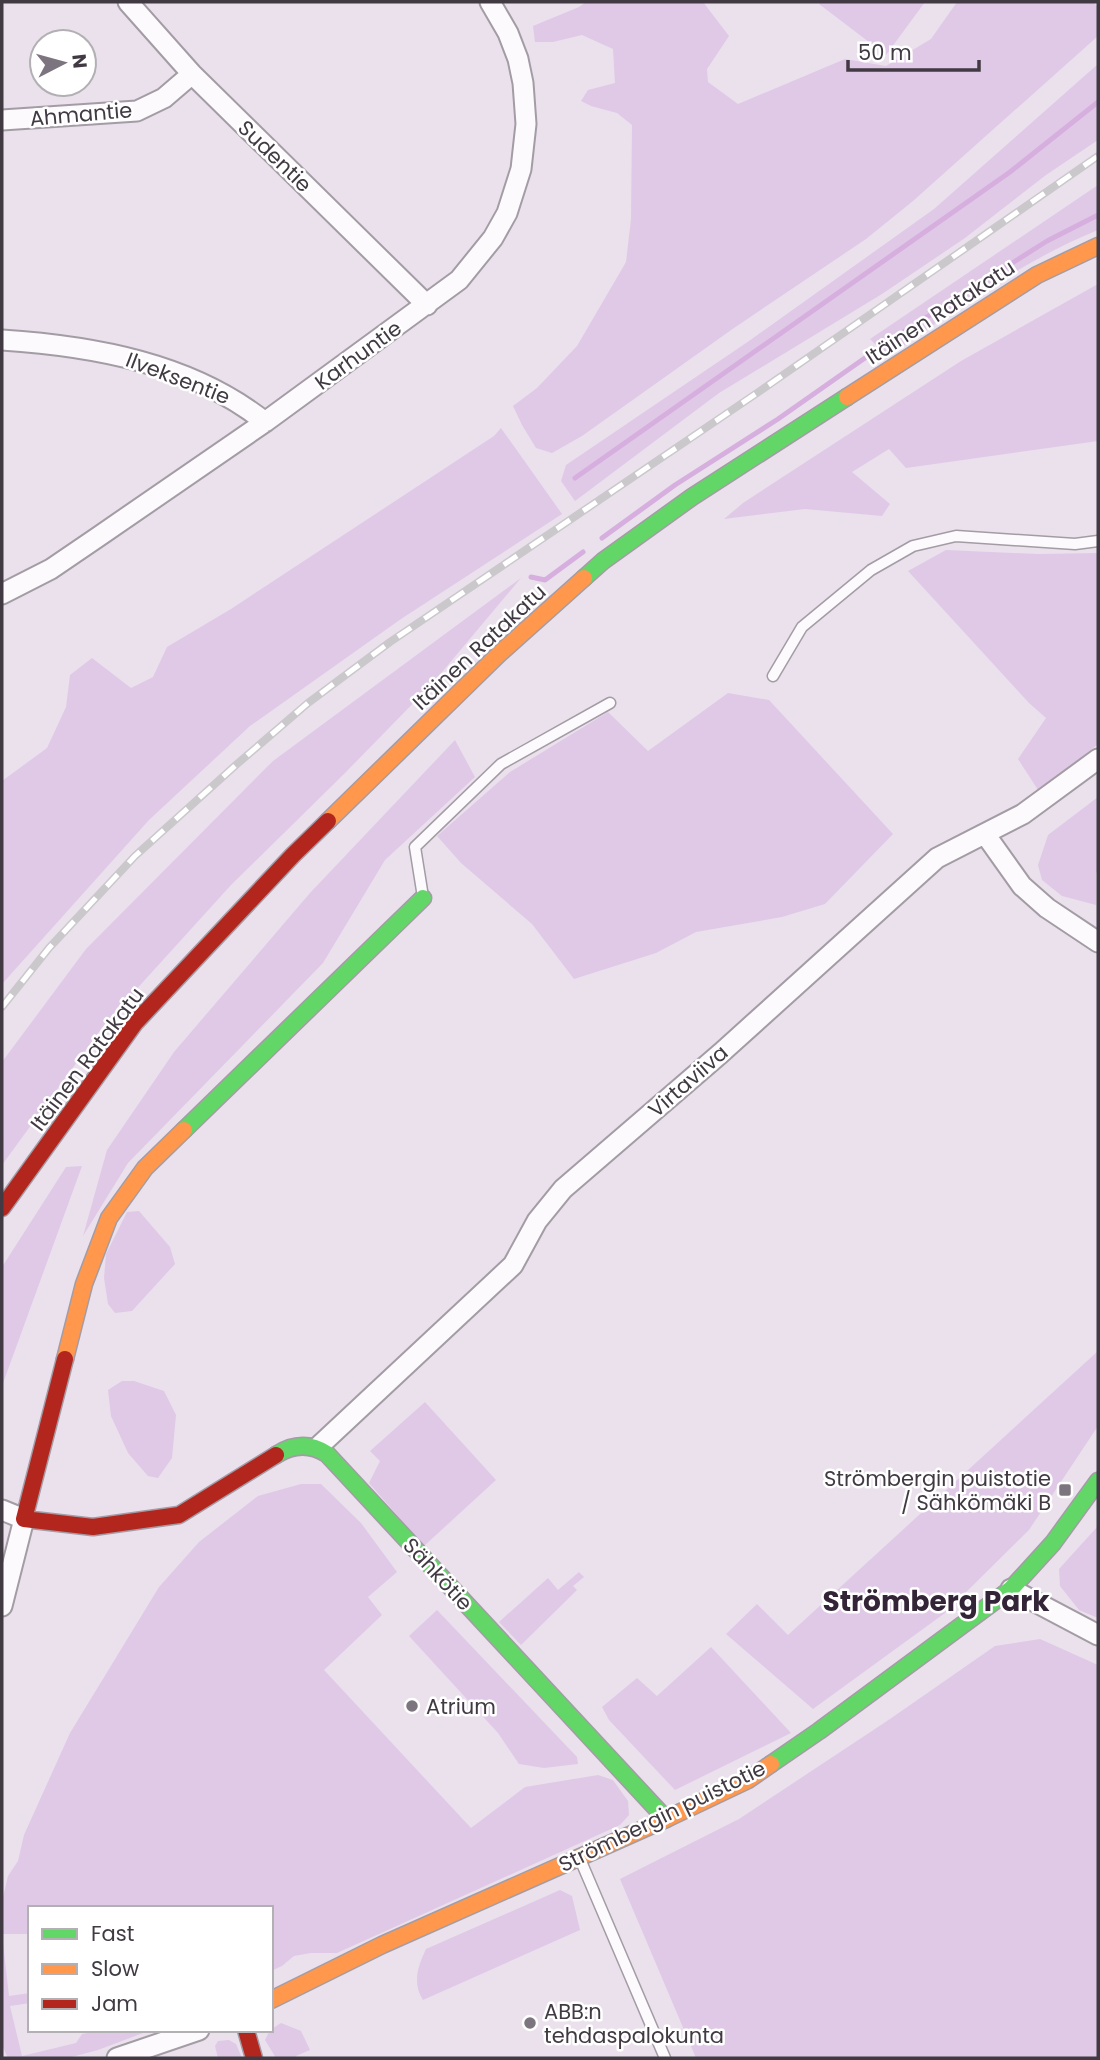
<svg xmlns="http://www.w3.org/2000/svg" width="1100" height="2060" font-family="Poppins,sans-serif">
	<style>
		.green { fill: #e0c9e6 }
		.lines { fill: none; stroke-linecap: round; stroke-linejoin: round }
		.stream { stroke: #d6afdf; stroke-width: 5 }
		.lane-casing { stroke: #a39ca5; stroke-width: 13 }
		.street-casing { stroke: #a39ca5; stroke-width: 23 }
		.fast-casing { stroke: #a39ca5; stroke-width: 19 }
		.slow-casing { stroke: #a39ca5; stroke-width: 19 }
		.jam-casing { stroke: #a39ca5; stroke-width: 19 }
		.lane { stroke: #fcfafc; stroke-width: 10 }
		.street { stroke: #fcfafc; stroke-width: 19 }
		.fast { stroke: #63d668; stroke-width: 16 }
		.slow { stroke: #ff974d; stroke-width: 16 }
		.jam { stroke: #b3261e; stroke-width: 16 }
		.rail-casing { stroke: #cac8cb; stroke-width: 8 }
		.rail { stroke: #fff; stroke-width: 5; stroke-dasharray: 16; stroke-linecap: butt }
		.poi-dot { fill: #7c747e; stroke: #fff; stroke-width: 2.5 }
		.labels { text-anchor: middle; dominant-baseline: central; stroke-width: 5; stroke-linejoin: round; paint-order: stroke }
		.street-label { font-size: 21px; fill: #413a43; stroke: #fff }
		.poi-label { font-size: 21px; fill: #413a43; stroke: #fff; text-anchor: start }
		.district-label { font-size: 28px; font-weight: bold; fill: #332537; stroke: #fff }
	</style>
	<rect width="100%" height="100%" fill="#eae1ed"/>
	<path class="green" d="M586 2H703L729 36 707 69 708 82 738 104 845 59 886 66 931 39 957 2H1093L1098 7V36L913 201 866 239 734 328 582 436 552 453 536 448 522 425 513 406 537 388 577 346 626 262 631 219 632 125 617 113 591 106 581 101 588 90 615 83 613 49 582 35 553 42H535L533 26 579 7Z
		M821 2H925L886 55 819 4Z
		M1098 64V140L1046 175 965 238 882 294 719 393 575 501 561 481 566 465 749 341 934 209Z
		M1098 185V230C1022 261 954 310 888 357L870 339Z
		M1098 284V441L906 468 889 449 852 472 890 504 882 516 805 509 724 519 743 503 961 361Z
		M501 428 562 514 401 619 250 726 149 820 2 984V781L47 748 66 707 70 675 92 658 131 688 153 677 167 647 231 609 494 436Z
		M946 550 1038 554 1098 553V744L1073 765 1038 790 1018 759 1046 718 1029 703 908 571Z
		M521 578 432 684 345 773 231 885 104 1025 2 1165V1062L86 949 273 761Z
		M728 693 769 700 893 834 825 904 782 917 696 932 656 953 574 979 532 924 461 863 437 836 510 772 608 712 648 751Z
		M455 740 475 777 385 860 323 963 128 1163 83 1236 107 1150 174 1052 310 893Z
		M1098 797V868L1096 874V905L1062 896 1042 880 1038 865 1048 835Z
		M82 1166 2 1386V1267L66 1167Z
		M139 1211 170 1247 175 1264 132 1311 115 1313 108 1304 104 1278 106 1254 127 1212Z
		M1098 1351V1426L1029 1530 945 1613 813 1709 726 1634 757 1604 788 1635Z
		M122 1381H134L164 1391 176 1415 172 1458 158 1478 148 1476 128 1453 111 1416 108 1390Z
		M425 1402 496 1480 424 1546 369 1483 380 1461 370 1451Z
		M301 1484H321L361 1523 397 1572 368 1597 382 1615 324 1670 471 1828 525 1787 598 1775 613 1780 628 1801 629 1815 620 1825 337 1953H311L294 1956 282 1966 271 1971V1908H30V1934H2L9 1996 30 1993V2003L10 2006 22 2056 76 2043 82 2034 103 2030H151L98 2050 68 2058H8L2 2045V1902L8 1876 18 1861 24 1835 70 1733 159 1587 199 1542 258 1496Z
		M1098 1526V1618L1079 1610 1060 1586 1059 1569Z
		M579 1572 584 1577 573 1586 577 1590 575 1592 521 1645 499 1622 548 1578 558 1590Z
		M437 1610 577 1757 578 1764 544 1768 519 1764 498 1733 409 1636Z
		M1040 1639 1098 1665V2058H696L620 1879 739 1819 890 1719 995 1646Z
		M711 1647 791 1733 675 1790 609 1720 602 1707 637 1678 657 1696Z
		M560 1890 572 1896 580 1930 423 2000C412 1983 418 1966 426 1949Z
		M281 2023 301 2031 310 2050 296 2056 297 2058H276L265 2040 270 2030Z
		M229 2040 236 2044 242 2058H218L215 2046 218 2041Z"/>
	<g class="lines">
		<path class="stream" d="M575 478 1010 172 1098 102
			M602 538 675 485 778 419 892 339 1047 241 1098 215
			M531 577 545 580 583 552"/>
		<defs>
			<path id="lane" d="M773 676 802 627 871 570 913 546 956 536 1075 544 1098 541
				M423 897 415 847 501 764 610 703
				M580 1859 665 2058"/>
			<path id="street" d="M128 2 192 74 427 305
				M2 120 137 111 164 98 192 74
				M2 340C93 346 191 363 265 422
				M2 594 51 569 98 537 265 422 459 280 493 238 507 213 521 169 526 124 523 83 518 59 508 33 490 2
				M985 834 1022 886 1047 908 1098 942
				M318 1447 513 1265 537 1221 563 1189 721 1053 937 858 1023 814 1098 759
				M2 1510 24 1519 2 1606
				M1011 1589 1098 1635
				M117 2058 199 2030"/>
			<path id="fast" d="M584 578 603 561 692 497 847 397
				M184 1130 423 898
				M276 1455C293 1444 310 1443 327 1454L666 1819
				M771 1764 819 1731 1011 1589 1053 1543 1098 1481"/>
			<path id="slow" d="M847 397 1037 275 1098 246
				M328 821 499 654 584 578
				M65 1359 84 1284 109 1218 145 1168 184 1130
				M271 2000 382 1945 666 1819 748 1780 771 1764"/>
			<path id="jam" d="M2 1208 135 1023 293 855 328 821
				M65 1359 24 1519 93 1527 179 1515 276 1455
				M246 2030 254 2058"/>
		</defs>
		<use href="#lane" class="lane-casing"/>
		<use href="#street" class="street-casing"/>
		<use href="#fast" class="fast-casing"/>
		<use href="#slow" class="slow-casing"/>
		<use href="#jam" class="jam-casing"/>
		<use href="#lane" class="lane"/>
		<use href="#street" class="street"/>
		<use href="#fast" class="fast"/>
		<use href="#slow" class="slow"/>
		<use href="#jam" class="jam"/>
		<defs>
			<path id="rail" d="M2 1007 49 948 135 856 237 764 308 703 390 642 760 391 1098 156"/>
		</defs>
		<use href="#rail" class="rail-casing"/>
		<use href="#rail" class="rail"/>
	</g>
	<g class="poi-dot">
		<rect x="1058" y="1483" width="14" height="14" rx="3.5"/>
		<circle cx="412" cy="1706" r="7"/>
		<circle cx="530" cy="2023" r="7"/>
	</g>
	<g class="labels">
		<g class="street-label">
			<text transform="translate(81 114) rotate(-5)">Ahmantie</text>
			<text transform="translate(275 156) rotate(44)">Sudentie</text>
			<text transform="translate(940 312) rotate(-33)">Itäinen Ratakatu</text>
			<text transform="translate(358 355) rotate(-36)">Karhuntie</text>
			<text transform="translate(178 378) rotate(21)">Ilveksentie</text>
			<text transform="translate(479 647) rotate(-43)">Itäinen Ratakatu</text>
			<text transform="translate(87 1059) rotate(-53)">Itäinen Ratakatu</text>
			<text transform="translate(688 1081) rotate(-41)">Virtaviiva</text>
			<text transform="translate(438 1574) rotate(47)">Sähkötie</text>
			<text transform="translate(662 1816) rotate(-26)">Strömbergin puistotie</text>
		</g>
		<g class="poi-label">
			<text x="1051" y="1478" text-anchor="end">Strömbergin puistotie<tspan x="1051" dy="24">/ Sähkömäki B</tspan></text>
			<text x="426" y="1706">Atrium</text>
			<text x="544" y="2011">ABB:n<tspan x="544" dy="24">tehdaspalokunta</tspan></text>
		</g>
		<g class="district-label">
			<text x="936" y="1601">Strömberg Park</text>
		</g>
	</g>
	<rect width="1100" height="2060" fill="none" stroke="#413a43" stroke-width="7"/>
	<rect x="28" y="1906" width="245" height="126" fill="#ffffff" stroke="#b3b0b4" stroke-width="2"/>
	<rect x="42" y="1929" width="35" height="10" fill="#63d668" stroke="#b3b0b4" stroke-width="2"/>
	<text x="91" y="1941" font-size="21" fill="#413a43">Fast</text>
	<rect x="42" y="1964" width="35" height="10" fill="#ff974d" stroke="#b3b0b4" stroke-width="2"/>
	<text x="91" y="1976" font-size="21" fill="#413a43">Slow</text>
	<rect x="42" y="1999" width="35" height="10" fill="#b3261e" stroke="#b3b0b4" stroke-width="2"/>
	<text x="91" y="2011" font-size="21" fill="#413a43">Jam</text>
	<g transform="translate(63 63) rotate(84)"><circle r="33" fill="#ffffff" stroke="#b3b0b4" stroke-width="2"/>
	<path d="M0-5L12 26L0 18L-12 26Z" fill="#7c747e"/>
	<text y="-10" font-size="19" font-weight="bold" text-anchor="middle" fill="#413a43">N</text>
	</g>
	<path d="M848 60v10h131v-10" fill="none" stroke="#413a43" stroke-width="3.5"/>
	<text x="858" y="60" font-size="21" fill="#413a43" stroke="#ffffff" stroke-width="5" paint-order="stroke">50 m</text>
</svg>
